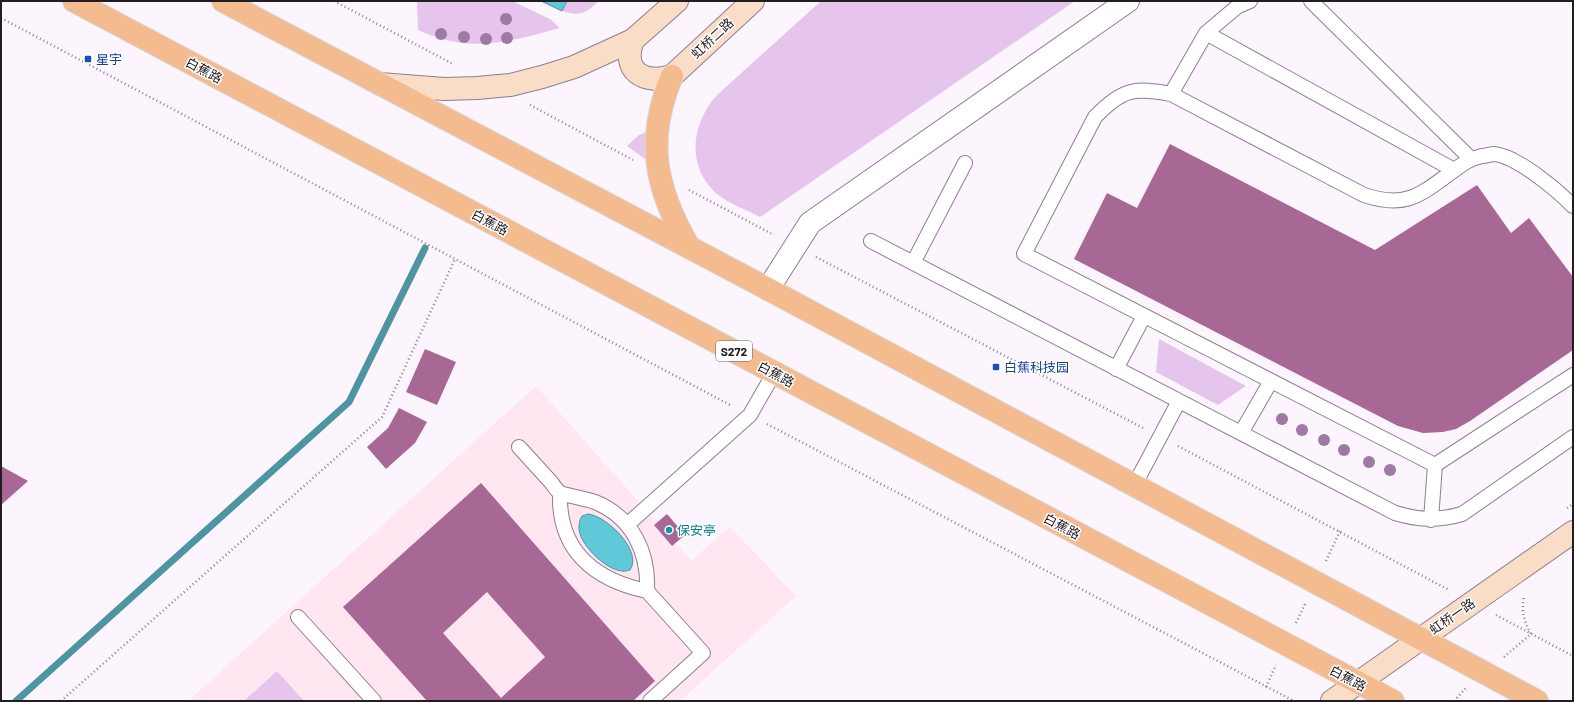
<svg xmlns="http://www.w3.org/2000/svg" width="1574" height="702" font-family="Barlow,'Noto Sans SC',sans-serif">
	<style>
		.industrial { fill: #ffe6f0 }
		.green { fill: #e5c5ec }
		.water { fill: #5fc9d9; stroke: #4d95a2 }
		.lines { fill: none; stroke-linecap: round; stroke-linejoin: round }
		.stream { stroke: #4d95a2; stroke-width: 7 }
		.building { fill: #a76895; fill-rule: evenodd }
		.lane-casing { stroke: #8d7f90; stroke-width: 16 }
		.street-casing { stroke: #8d7f90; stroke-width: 24 }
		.secondary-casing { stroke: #8d7f90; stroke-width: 24 }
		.primary-casing { stroke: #d7d6d7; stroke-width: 24 }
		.path { stroke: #89828a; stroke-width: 2.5; stroke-dasharray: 1 3; stroke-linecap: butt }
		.lane { stroke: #fff; stroke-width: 14 }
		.street { stroke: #fff; stroke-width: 22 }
		.secondary { stroke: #faddc7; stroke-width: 22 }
		.primary { stroke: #f4bb8f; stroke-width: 22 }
		.tree { fill: #9d79a4 }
		.transit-dot { fill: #1a4fb4; stroke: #fff; stroke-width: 1.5 }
		.culture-dot { fill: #0f9aa8; stroke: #fff; stroke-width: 1.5 }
		.labels { text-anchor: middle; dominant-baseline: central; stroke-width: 3; stroke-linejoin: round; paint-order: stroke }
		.shield { fill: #fff; stroke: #646065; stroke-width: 1 }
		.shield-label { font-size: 12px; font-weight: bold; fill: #221c23 }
		.street-label { font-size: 13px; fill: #221c23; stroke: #fff }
		.transit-label { font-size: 13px; fill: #164399; stroke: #fff; text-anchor: start }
		.culture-label { font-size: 13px; fill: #0d838f; stroke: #fff; text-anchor: start }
	</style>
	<rect width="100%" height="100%" fill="#fcf5fd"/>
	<path class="industrial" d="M536 386 691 561 730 527 796 596 680 701H188Z"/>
	<path class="green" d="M417 1H512L550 19 560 28C508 42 469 54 418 30Z
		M567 1H599C586 13 580 17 562 11Z
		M821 1H1075L760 217C747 210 729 204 717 194 686 167 691 125 716 96Z
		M647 132 648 161 627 146 639 135Z
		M1159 339 1246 386 1218 405 1156 372Z
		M277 671 304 701H244Z"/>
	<path class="water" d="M541 1H567L562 11Z
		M588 514C607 516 643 551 630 570 613 577 585 550 580 534 578 528 579 521 582 516Z"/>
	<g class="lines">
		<path class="stream" d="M16 701 349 402 425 248"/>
	</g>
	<path class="building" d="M1170 144 1375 250 1477 185 1511 233 1529 218 1573 277V350L1470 421 1456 429 1443 432 1423 433 1398 426 1074 259 1107 193 1137 208Z
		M425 349 456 362 437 405 406 392Z
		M399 408 427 422 415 443 386 469 367 447 388 428Z
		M1 466 28 481 1 505Z
		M481 483 655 681 633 701H427L343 607ZM487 592 545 657 501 698 443 633Z
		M667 514 685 535 672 546 654 525Z"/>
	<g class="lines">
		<defs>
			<path id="lane" d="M1311 1 1470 158
				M1206 33 1454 170
				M1171 94 1206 33 1238 6 1250 1
				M1573 206C1557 190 1517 156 1494 154 1491 154 1486 156 1482 156 1469 159 1464 163 1453 171 1420 195 1406 209 1364 195L1171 94C1134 87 1122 89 1095 117L1024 254 1435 465 1573 375
				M871 241 1395 513C1418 520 1438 521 1462 514L1573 437
				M913 263 965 163
				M1116 369 1144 316
				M1241 433 1271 381
				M519 447C529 458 540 470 550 481 553 484 556 490 560 493 565 495 587 499 595 502 632 517 649 552 647 591L703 653 650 701
				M1134 486 1179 401
				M560 493C558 550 594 580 647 591
				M1431 520 1435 465
				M628 524 750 415 774 373
				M298 617 374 701"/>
			<path id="street" d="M768 289 810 223 1128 1"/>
			<path id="secondary" d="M633 40C621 71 644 85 672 76L753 1
				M380 84 444 89 477 88 510 85 542 77 574 67 633 40 677 1
				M1332 701 1573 532"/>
			<path id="primary" d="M74 1 1393 701
				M223 1 768 289 1537 701
				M672 76C645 140 655 188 689 247"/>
		</defs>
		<use href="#lane" class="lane-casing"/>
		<use href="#street" class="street-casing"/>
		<use href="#secondary" class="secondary-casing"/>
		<use href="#primary" class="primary-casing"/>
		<path class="path" d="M334 1 453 64
			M1 18 732 406
			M530 105 633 160
			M689 190 774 235
			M816 257 1143 428
			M767 424 1294 701
			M1178 446 1449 590
			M1567 508 1573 504
			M1326 561 1340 531
			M1496 615 1573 656
			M1296 623 1305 604
			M1504 657 1531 634C1524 621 1521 611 1524 596
			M1266 687 1276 665
			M61 701 382 417 455 259
			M1454 701 1466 688"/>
		<use href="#lane" class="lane"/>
		<use href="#street" class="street"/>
		<use href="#secondary" class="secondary"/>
		<use href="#primary" class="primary"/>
	</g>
	<g class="tree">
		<circle cx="506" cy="19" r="6"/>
		<circle cx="441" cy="34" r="6"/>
		<circle cx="464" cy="37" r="6"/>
		<circle cx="507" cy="38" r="6"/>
		<circle cx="486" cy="39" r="6"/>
		<circle cx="1282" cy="419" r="6"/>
		<circle cx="1302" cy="430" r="6"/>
		<circle cx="1324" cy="440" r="6"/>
		<circle cx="1344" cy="450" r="6"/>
		<circle cx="1369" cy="462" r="6"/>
		<circle cx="1390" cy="470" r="6"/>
	</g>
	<g class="transit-dot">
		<rect x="84" y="55" width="8" height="8" rx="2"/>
		<rect x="992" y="363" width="8" height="8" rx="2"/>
	</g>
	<circle class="culture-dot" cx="669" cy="530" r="4"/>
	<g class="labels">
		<rect class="shield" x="716" y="341" width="36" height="20" rx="3"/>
		<g class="shield-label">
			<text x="734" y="351">S272</text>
		</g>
		<g class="street-label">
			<text transform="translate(712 38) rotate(-43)">虹桥二路</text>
			<text transform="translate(204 70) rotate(28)">白蕉路</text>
			<text transform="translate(490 222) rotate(28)">白蕉路</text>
			<text transform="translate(776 374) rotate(28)">白蕉路</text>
			<text transform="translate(1062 526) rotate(28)">白蕉路</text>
			<text transform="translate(1452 616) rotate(-35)">虹桥一路</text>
			<text transform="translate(1348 678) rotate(28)">白蕉路</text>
		</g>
		<g class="transit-label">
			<text x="96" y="59">星宇</text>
			<text x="1004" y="367">白蕉科技园</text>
		</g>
		<g class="culture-label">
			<text x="677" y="530">保安亭</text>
		</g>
	</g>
	<rect width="1574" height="702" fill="none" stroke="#221c23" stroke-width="4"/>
</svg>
